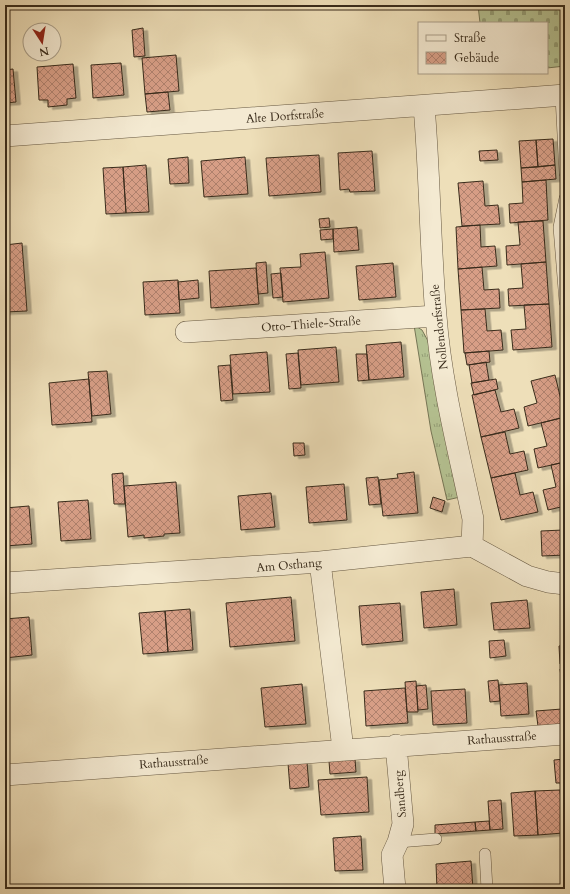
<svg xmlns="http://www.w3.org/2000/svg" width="570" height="894" font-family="Cardo,serif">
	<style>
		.grass { fill: url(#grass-tufts); stroke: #767656 }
		.cemetery { fill: url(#cemetery-stones); stroke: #767656 }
		.building { fill: url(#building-cross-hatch); stroke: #382b1b; filter: url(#shadow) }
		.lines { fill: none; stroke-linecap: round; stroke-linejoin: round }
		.lane-casing { stroke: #665842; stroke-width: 12 }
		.street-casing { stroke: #665842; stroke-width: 22 }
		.lane { stroke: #f4ead2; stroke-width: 11 }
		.street { stroke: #f4ead2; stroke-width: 21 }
		.labels { text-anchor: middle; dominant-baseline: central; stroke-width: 4; stroke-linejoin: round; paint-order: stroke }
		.street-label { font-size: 12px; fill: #382b1b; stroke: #f4ead2 }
	</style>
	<defs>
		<pattern id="grass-tufts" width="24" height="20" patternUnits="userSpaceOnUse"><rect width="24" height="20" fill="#b5c292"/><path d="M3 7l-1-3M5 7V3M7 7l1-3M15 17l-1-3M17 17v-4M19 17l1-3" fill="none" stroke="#949e76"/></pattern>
		<pattern id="cemetery-stones" width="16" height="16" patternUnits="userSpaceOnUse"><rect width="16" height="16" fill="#b5c292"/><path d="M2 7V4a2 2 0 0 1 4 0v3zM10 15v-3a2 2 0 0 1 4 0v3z" fill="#949e76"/></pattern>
		<pattern id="building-cross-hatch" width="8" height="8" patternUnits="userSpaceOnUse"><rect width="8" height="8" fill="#d79e86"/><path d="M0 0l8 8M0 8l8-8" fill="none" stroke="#af816d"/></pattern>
		<filter id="shadow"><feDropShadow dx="4.5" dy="2.5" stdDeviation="0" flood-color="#0004"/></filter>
	</defs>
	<rect width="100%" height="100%" fill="#eedfb9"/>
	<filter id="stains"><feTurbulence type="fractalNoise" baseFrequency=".005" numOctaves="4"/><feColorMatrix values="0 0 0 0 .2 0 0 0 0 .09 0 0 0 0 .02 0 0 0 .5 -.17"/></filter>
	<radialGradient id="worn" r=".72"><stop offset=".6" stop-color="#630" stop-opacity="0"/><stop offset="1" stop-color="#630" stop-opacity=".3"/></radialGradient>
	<path class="grass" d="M414 325 422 330 428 341 460 497 447 500 431 431Z"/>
	<path class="cemetery" d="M478 5H565V66L547 68V23H480Z"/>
	<path class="building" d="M143 28 145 56 134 57 132 30Z
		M176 55 179 91 145 94 142 58Z
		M121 63 124 95 93 98 91 65Z
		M73 64 76 98 67 99V105L48 107V100H39L37 67Z
		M13 69 16 102 5 103V70Z
		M168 92 170 110 147 112 145 94Z
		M553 139 555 165 538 167 536 140Z
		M536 140 538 167 521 168 519 141Z
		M497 150 498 160 480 161 479 151Z
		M372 151 375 191 350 192 349 189 340 190 338 153Z
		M319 155 321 192 269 196 266 158Z
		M188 157 189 183 170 184 168 159Z
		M245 157 248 194 204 197 201 161Z
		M146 165 149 212 126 213 123 167Z
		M555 165 556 179 522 182 521 168Z
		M123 167 126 213 106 214 103 168Z
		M546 180 548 220 510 223 509 204 523 203 522 182Z
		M483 181 485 206 498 205 500 224 462 226 458 183Z
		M329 218 330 227 320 228 319 219Z
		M543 221 546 262 507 265 506 246 520 245 518 222Z
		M480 225 481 247 495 246 497 266 458 269 456 227Z
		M357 227 359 250 334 252 333 229Z
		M333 229V239L321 240 320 230Z
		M22 243 27 311 5 312V245Z
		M325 252 329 298 283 302 280 268 301 267 300 254Z
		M266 262 268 293 258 294 256 263Z
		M546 262 549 304 509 306 508 289 523 288 521 264Z
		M393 263 396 297 359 300 356 266Z
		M482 267 484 290 499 289 500 308 461 310 458 269Z
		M256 268 259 304 211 308 209 271Z
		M281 273 283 297 273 298 271 274Z
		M178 280 180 313 145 315 143 282Z
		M198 280 199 298 179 300 178 282Z
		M549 304 552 347 513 350 511 330 526 329 524 305Z
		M485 309 487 331 501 330 503 350 464 353 461 310Z
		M401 342 404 377 369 380 366 345Z
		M336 347 339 382 301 385 298 350Z
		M489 351 490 362 467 365 465 353Z
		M267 352 270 392 233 394 230 355Z
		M298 353 301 388 289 389 286 354Z
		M356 354H367L369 380 358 381Z
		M486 362 489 380 472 383 469 365Z
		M230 365 233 400 221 401 218 366Z
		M107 371 111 414 92 416 88 372Z
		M555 375 565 417 528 426 524 407 537 403 531 381Z
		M89 379 92 422 52 425 49 383Z
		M496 379 498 389 474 395 471 383Z
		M495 390 501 412 514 409 519 428 481 437 472 395Z
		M565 417V462L538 468 534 449 547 446 541 423Z
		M505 432 510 454 524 451 528 470 491 478 481 437Z
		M293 443H304L305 455 294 456Z
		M565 462V506L548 510 543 490 556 487 551 465Z
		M414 472 418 513 383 516 379 480 398 478 397 474Z
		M123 473 125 504H114L112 474Z
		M515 473 520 495 533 492 538 512 501 520 491 478Z
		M378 477 381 504 369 505 366 478Z
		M176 482 180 533 164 534V536L144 538V535L128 537 124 486Z
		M344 484 347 520 309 523 306 487Z
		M271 493 275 527 241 530 238 496Z
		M433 497 445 501 442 512 430 508Z
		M88 500 91 539 61 541 58 502Z
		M29 506 32 544 5 546V508Z
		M565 515V555L542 556 541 531 563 530V516Z
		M454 589 457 625 424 628 421 592Z
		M291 597 295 641 230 647 226 603Z
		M527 600 530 628 494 630 491 603Z
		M400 603 403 641 362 645 359 606Z
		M190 609 193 650 168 652 165 611Z
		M165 611 168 652 143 654 139 613Z
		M29 617 32 655 5 658V619Z
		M504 640 506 656 490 658 489 641Z
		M565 645V664H560L559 646Z
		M560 669H565V677H561Z
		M561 677H565V697H563Z
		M498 680 500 701 490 702 488 681Z
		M416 681 418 712H407L405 682Z
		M527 683 529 714 501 716 499 685Z
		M302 684 306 724 265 727 261 688Z
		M426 685 428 709 418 710 416 686Z
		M405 688 408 723 366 726 364 691Z
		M465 689 467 723 433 725 431 691Z
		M562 709 563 724 538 726 536 711Z
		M355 759 356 772 330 774 329 761Z
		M565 759V783H556L554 760Z
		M307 762 309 787 290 789 288 763Z
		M367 777 369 812 321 815 318 780Z
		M560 790 563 833 538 835 535 791Z
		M535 791 538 835 514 836 511 793Z
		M501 800 503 829 490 830 488 801Z
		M489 821 490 830 476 831 475 822Z
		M475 822 476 831 435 834V825Z
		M361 836 363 870 335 871 333 838Z
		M471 861 473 889H437L436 864Z"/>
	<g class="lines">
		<defs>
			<path id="lane" d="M561 96 565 173
				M565 198 559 227 565 302
				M398 842 436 839
				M485 854 487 889"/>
			<path id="street" d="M424 106C430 176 430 246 436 316 441 384 459 452 473 519L472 546
				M5 136 565 95
				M186 332 436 316
				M320 562 343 749
				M5 583 320 562 472 546 527 576 548 582 565 584
				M5 775 565 734
				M395 889 392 855 398 842 403 824 396 745"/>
		</defs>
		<use href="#lane" class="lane-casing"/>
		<use href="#street" class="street-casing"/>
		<use href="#lane" class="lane"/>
		<use href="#street" class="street"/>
	</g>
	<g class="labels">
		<g class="street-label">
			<text transform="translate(285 116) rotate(-4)">Alte Dorfstraße</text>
			<text transform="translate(311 324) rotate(-4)">Otto-Thiele-Straße</text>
			<text transform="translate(439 327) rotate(-96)">Nollendorfstraße</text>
			<text transform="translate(289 565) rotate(-5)">Am Osthang</text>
			<text transform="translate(502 738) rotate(-4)">Rathausstraße</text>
			<text transform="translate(174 762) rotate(-4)">Rathausstraße</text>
			<text transform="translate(400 794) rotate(-95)">Sandberg</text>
		</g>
	</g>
	<rect width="570" height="894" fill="none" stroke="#eedfb9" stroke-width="20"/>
	<rect x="6" y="6" width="558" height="882" fill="none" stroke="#382b1b" stroke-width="2"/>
	<rect x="10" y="10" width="550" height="874" fill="none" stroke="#382b1b"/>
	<rect x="418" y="22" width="130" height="52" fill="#f4ead2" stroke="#a99e89"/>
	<rect x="426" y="35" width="20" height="6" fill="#f4ead2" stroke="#a99e89"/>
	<text x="454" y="42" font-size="12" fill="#382b1b">Straße</text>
	<rect x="426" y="52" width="20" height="12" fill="url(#building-cross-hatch)" stroke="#a99e89"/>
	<text x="454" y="62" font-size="12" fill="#382b1b">Gebäude</text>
	<g transform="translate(42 42) rotate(168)"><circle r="19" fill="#f4ead2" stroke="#a99e89"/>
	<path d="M0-3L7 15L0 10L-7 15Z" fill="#8f2418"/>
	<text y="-6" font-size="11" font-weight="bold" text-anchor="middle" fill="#382b1b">N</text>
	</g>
	<rect width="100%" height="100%" filter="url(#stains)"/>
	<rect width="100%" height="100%" fill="url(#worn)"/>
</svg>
